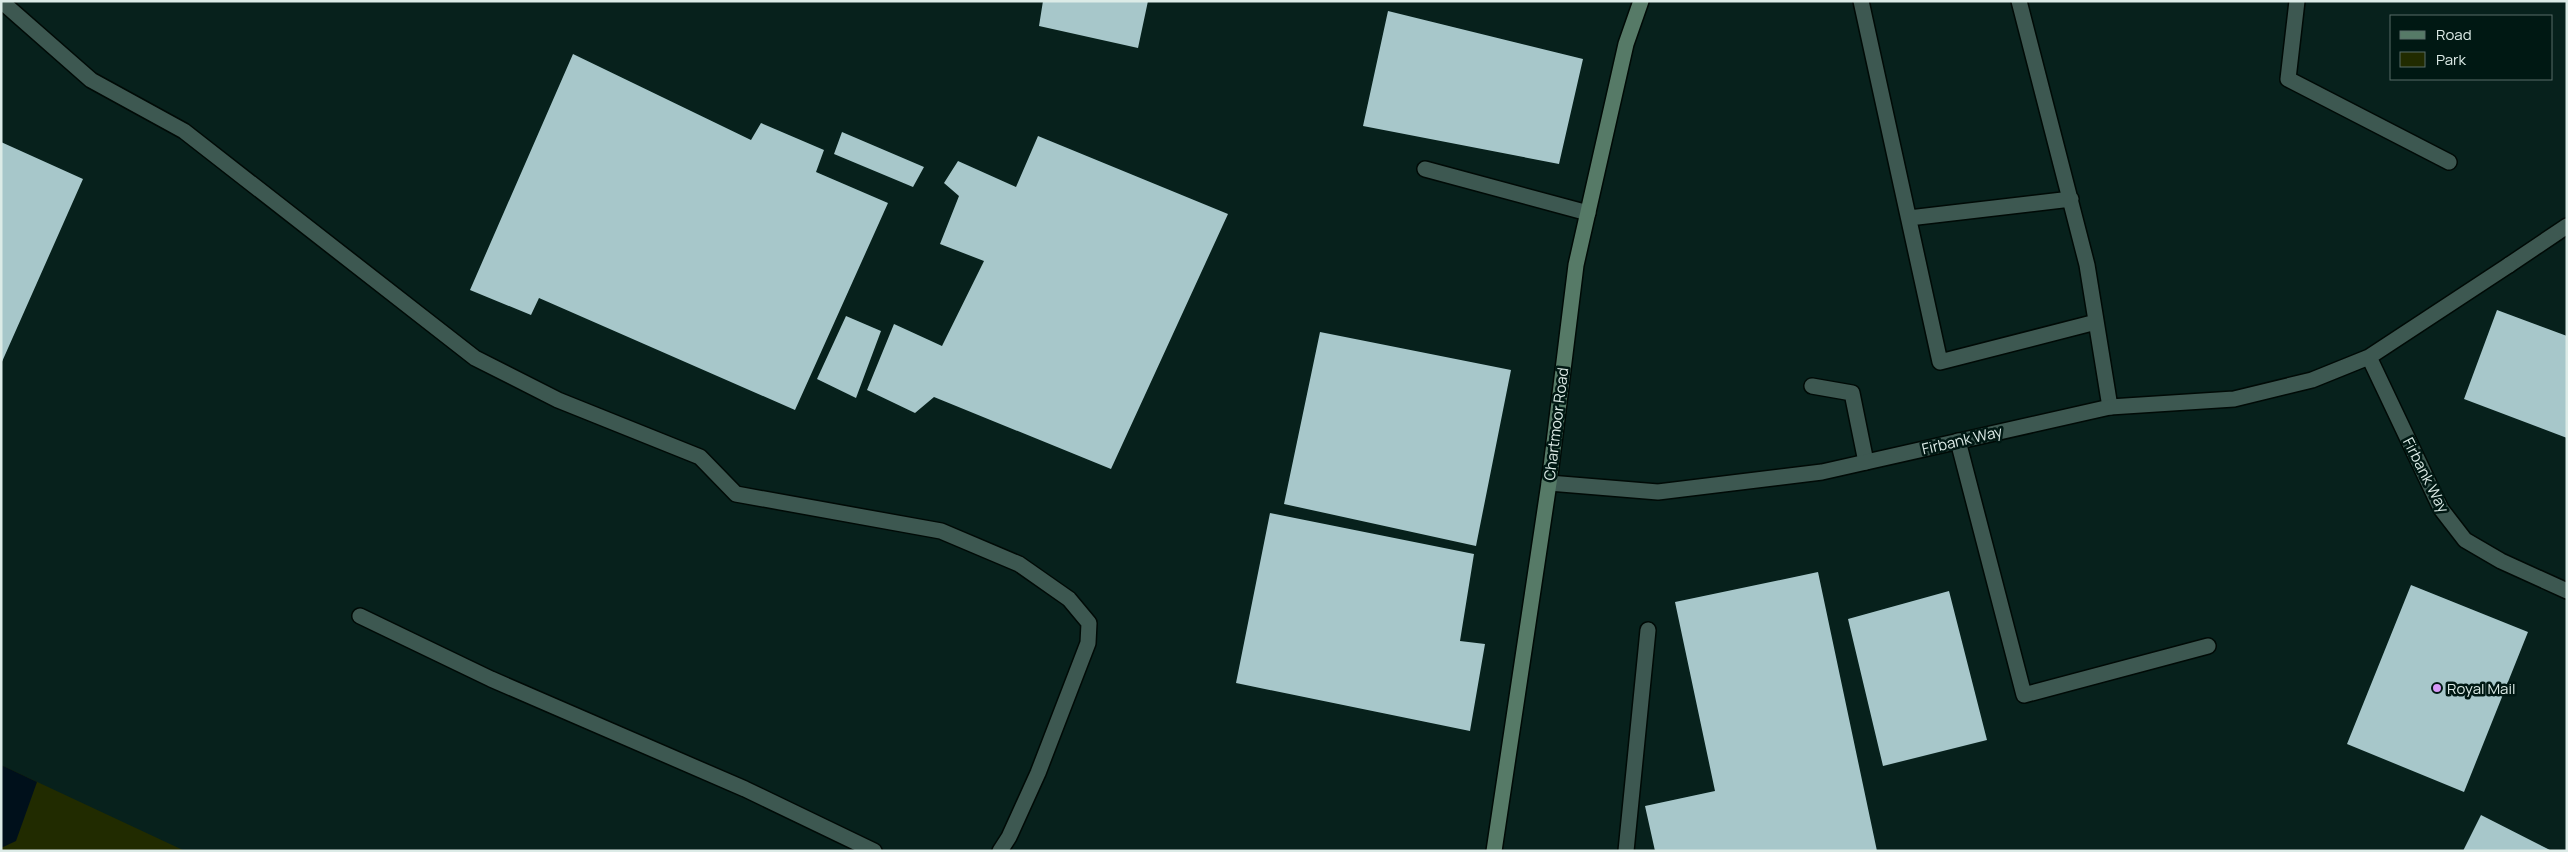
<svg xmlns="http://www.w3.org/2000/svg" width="2568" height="852" font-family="Manrope,sans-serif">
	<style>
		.green { fill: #212b00 }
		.water { fill: #00101b }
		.building { fill: #a7c7ca }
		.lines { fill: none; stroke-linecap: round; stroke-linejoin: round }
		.lane-casing { stroke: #000a06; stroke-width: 18 }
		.street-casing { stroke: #000a06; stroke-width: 18 }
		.secondary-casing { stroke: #000a06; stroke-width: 18 }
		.lane { stroke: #3d5851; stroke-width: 15 }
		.street { stroke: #3d5851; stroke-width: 15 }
		.secondary { stroke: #567a67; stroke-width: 15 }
		.poi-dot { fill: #d89af8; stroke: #001813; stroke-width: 2 }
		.labels { text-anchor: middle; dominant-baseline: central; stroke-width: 5; stroke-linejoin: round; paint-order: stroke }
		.street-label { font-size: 15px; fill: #dcebe7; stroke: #001813 }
		.poi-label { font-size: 15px; fill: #dcebe7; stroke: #001813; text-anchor: start }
	</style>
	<rect width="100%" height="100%" fill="#07211c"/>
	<path class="green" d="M1 765 185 851H1Z"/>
	<path class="water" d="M1 765 37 782 16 841 1 848Z"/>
	<path class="building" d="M1043 1H1148L1138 48 1039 26Z
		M1388 11 1583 59 1559 164 1363 126Z
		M573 54 751 140 761 123 824 150 816 172 888 203 795 410 539 298 531 315 470 290Z
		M842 132 924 167 913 187 834 154Z
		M1038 136 1228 214 1111 469 934 397 915 413 867 390 894 324 942 346 984 261 940 244 959 196 944 183 958 161 1016 187Z
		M1 142 83 179 1 364Z
		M2497 310 2567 336V438L2464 399Z
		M846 316 881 331 856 398 817 379Z
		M1320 332 1511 370 1476 546 1284 504Z
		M1270 513 1474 554 1460 641 1485 644 1470 731 1236 683Z
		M1818 572 1877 851H1655L1645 806 1715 791 1675 602Z
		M2411 585 2528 632 2464 792 2347 744Z
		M1949 591 1987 740 1883 766 1848 619Z
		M2481 815 2552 851H2463Z"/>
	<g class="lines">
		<defs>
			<path id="lane" d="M1 1 91 80 184 131 475 358 558 400 700 457 736 494 941 531 1019 564 1069 599 1089 623 1088 643 1038 773 1009 837 1000 851
				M1861 1 1940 362 2096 322
				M2019 1 2087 265 2110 407
				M2297 1 2288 79 2449 162
				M1425 169 1588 213
				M1909 218 2071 199
				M2509 265 2567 226
				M1812 386 1852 393 1866 462
				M1958 441 2024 695 2208 646
				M360 616 491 679 745 789 874 851
				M1626 851 1648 630"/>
			<path id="street" d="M2369 357 2441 509 2465 540 2501 561 2567 591
				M1549 483 1658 492 1822 472 2110 407 2234 399 2312 380 2369 357 2509 265"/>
			<path id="secondary" d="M1494 851 1549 483 1576 265 1626 44 1641 1"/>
		</defs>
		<use href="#lane" class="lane-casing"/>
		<use href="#street" class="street-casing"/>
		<use href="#secondary" class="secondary-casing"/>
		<use href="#lane" class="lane"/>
		<use href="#street" class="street"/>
		<use href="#secondary" class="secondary"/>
	</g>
	<circle class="poi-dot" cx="2437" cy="688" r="5"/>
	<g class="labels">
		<g class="street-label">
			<text transform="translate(1556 424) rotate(-83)">Chartmoor Road</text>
			<text transform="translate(1962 440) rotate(-13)">Firbank Way</text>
			<text transform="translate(2426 475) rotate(63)">Firbank Way</text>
		</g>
		<g class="poi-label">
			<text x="2447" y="688">Royal Mail</text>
		</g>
	</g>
	<rect width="2568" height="852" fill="none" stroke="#dcebe7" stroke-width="5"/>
	<rect x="2390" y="15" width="162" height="65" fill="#001813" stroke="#586c68"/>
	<rect x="2400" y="31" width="25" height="8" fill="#567a67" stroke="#586c68"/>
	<text x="2436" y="40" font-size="15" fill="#dcebe7">Road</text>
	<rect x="2400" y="52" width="25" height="15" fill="#212b00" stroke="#586c68"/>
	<text x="2436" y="65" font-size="15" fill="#dcebe7">Park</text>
</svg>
